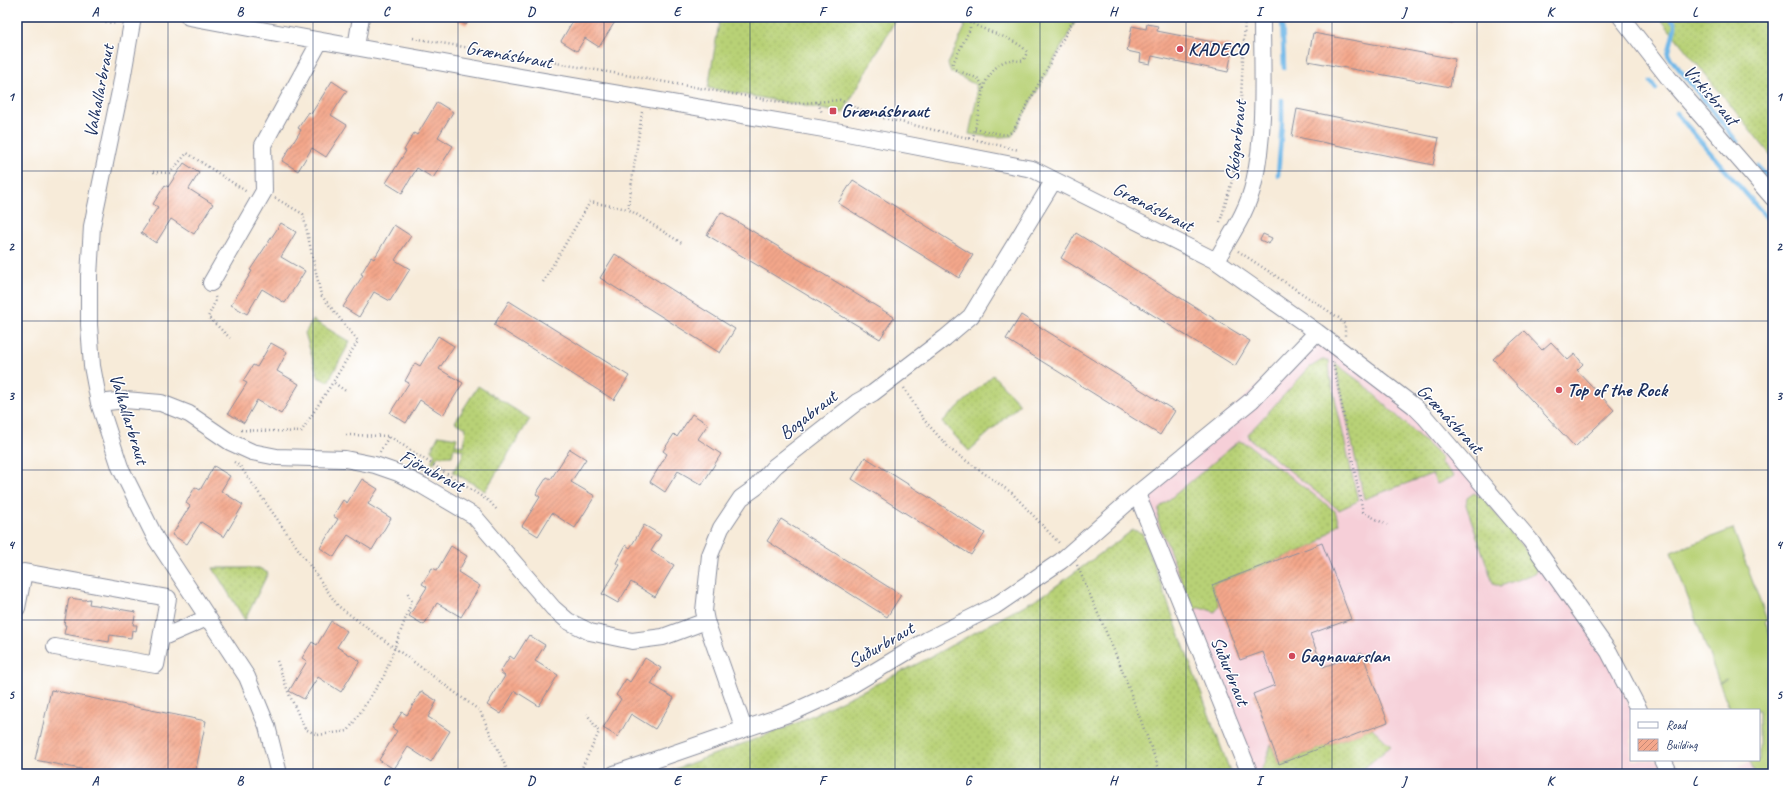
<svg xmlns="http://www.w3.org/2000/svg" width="1790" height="791" font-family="Caveat,sans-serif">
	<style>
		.built { fill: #f6cfd8 }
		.grass { fill: url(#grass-dots); stroke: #6a806a }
		.pitch { fill: #b8d176; stroke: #6a806a }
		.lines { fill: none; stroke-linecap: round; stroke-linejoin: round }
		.stream { stroke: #70b8e8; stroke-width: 4.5 }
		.building { fill: url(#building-hatch) }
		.minor-casing { stroke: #898d9c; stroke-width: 18 }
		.path { stroke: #898d9c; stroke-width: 2.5; stroke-dasharray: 1 3; stroke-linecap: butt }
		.minor { stroke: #fff; stroke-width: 16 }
		.grid { fill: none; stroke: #1b2f5e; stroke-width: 1; stroke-opacity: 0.55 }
		.poi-dot { fill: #d1495b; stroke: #fff; stroke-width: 1.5 }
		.labels { text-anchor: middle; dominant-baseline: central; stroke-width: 3; stroke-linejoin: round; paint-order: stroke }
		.poi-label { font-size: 19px; font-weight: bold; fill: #1b2f5e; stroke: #fff; text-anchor: start }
		.street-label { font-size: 19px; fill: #1b2f5e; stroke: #fff }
		.neatline { fill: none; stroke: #1b2f5e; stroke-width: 1.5 }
		.grid-label { font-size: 13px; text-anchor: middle; font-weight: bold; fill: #1b2f5e }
	</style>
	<defs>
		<pattern id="grass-dots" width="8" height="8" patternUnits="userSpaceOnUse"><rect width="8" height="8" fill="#b8d176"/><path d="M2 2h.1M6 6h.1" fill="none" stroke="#9eb468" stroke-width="1.8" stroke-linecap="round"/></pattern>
		<pattern id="building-hatch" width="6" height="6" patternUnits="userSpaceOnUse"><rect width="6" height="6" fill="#f4a78b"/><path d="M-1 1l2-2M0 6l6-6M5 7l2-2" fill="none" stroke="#c58875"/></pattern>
	</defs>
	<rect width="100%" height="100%" fill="#fff"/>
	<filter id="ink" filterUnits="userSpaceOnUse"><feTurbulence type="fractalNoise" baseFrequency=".025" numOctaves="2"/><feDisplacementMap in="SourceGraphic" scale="8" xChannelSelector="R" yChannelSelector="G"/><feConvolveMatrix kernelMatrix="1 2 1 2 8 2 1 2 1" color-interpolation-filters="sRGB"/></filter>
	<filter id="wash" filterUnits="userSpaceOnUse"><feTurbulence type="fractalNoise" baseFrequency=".012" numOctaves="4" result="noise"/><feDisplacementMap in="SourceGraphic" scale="16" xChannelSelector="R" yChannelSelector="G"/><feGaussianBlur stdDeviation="0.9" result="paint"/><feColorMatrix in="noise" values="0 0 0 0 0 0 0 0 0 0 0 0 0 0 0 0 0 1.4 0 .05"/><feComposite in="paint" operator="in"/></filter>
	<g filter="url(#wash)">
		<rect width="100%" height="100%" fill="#f7ebd9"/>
		<path class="built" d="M1317 332 1414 406 1609 652 1631 710V760H1663L1670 774H1250L1137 494Z
			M1755 760H1759L1773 774H1721Z"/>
		<path class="grass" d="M720 17H897L843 113 708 88Z
			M1659 17H1773V158Z
			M313 320 350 342 328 382 318 377 305 333Z
			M1322 360H1329L1330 376 1358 501 1339 510 1250 439 1248 434 1309 368Z
			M1335 363 1363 384 1442 458 1440 462 1454 476 1437 484 1432 474 1364 499Z
			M993 375 1020 404 969 451 942 422Z
			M478 386 530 419 485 491 453 472 463 455V450L454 448 452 456H438L434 463 431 462 435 454 431 450 439 435 457 438 455 445 464 446 466 428 455 422Z
			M1239 441 1247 444 1335 511 1339 523 1316 545 1212 585 1219 605 1215 612 1200 607 1193 610 1158 521 1159 508Z
			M1474 493 1483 498 1534 561 1537 568 1535 573 1501 586 1493 583 1466 505 1467 498Z
			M1133 530 1142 533 1231 774H662L790 726 921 662 1045 594Z
			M213 568H259L268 573 245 620Z
			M1372 728 1391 746 1357 774H1258L1265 763 1271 744 1279 764Z"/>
		<path class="pitch" d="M959 17H1078L1012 136C1002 138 978 136 969 134L977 97 976 85 951 72 948 64 965 27Z
			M1733 529 1767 620 1765 621 1773 644V774H1755L1749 760H1759V710H1730L1719 682 1727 679 1719 682 1671 552Z"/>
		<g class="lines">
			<path class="stream" d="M1282 17 1284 68
				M1670 17 1675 23V27L1668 55 1737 142
				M1651 82 1656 89
				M1676 113 1773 225
				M1758 166 1773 182
				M1278 175 1282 123V100"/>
		</g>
		<g id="blocks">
			<path class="building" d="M453 17H471L466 25Z
				M578 17H618L599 47 585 38 577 51 561 41 574 19 576 21Z
				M1436 17H1454L1452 23Z
				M1147 24 1158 26 1157 31 1233 46 1228 72 1152 56 1150 64 1140 62 1141 54 1127 51 1132 26 1146 29Z
				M1313 33 1455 59 1450 87 1308 61Z
				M332 81 347 91 331 115 347 125 326 157 312 148 298 171 282 161 301 130 298 128 309 112 311 114Z
				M437 102 453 112 438 137 453 146 433 178 417 168 402 193 386 183 406 151 404 150 414 133 417 135Z
				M1297 109 1439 138 1433 165 1292 136Z
				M184 163 199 173 189 189 213 204 194 234 171 219 156 243 141 233 158 207 153 204 165 185 168 187Z
				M853 180 973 255 959 278 838 203Z
				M721 212 894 317 880 339 707 235Z
				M281 223 296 232 281 257 305 271 285 303 262 289 247 314 231 305 252 271 250 270Z
				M394 225 411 236 395 260 410 269 390 301 374 292 359 317 343 307 363 275 361 274 371 257 374 259Z
				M1076 233 1250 341 1235 366 1061 258Z
				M1263 234 1272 238 1269 244 1260 240Z
				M615 254 735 329 720 353 600 278Z
				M509 301 629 376 614 400 494 325Z
				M1021 315 1175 411 1160 435 1006 339Z
				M1524 331 1542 350 1551 342 1568 360 1575 354 1583 364 1577 370 1614 410 1575 447 1493 359Z
				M438 336 454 346 439 369 463 383 443 415 420 400 406 423 390 413 409 383 405 381 415 363 420 366Z
				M271 343 287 352 277 371 299 384 281 414 257 400 244 423 228 413 247 383 243 381 253 365 257 367Z
				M692 414 708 424 698 439 721 454 702 485 678 471 665 492 650 482 667 454 663 451 674 434 677 437Z
				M570 449 586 459 571 482 595 496 575 528 552 513 538 536 522 526 540 497 536 494 547 477 551 479Z
				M865 457 985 533 971 555 852 479Z
				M214 466 230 476 221 491 243 505 224 537 201 522 187 544 172 535 190 506 186 503 195 487 200 490Z
				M362 479 378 489 368 504 391 518 372 550 348 535 334 557 320 548 338 519 333 516 343 500 347 503Z
				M781 519 901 595 887 617 767 541Z
				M644 525 661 535 651 551 674 565 655 597 631 582 618 603 602 594 620 565 616 563 626 545 630 548Z
				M1322 543 1351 619 1310 634 1323 667 1362 653 1388 722 1279 764 1253 694 1275 685 1263 652 1240 660 1212 585Z
				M451 546 467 556 458 572 480 586 461 617 437 603 424 625 409 616 427 587 422 584 432 568 437 570Z
				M69 598 84 600 90 599 89 604 136 612 133 625H137L136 631 132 630 131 638 110 635 109 642 64 634 66 625H64Z
				M331 621 347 631 337 647 360 661 341 692 318 677 304 699 289 691 307 661 302 658 312 642 317 645Z
				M529 635 545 645 535 661 558 675 539 706 515 691 501 714 487 705 505 676 500 672 510 656 514 659Z
				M645 658 661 668 651 684 674 698 655 729 631 714 618 737 603 728 621 699 616 695 626 679 630 682Z
				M51 690 206 721 195 774H106L35 760Z
				M421 691 437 701 428 717 450 731 431 762 408 747 394 769 379 760 397 731 392 728 402 712 407 715Z"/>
		</g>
	</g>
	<g filter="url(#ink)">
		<use href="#blocks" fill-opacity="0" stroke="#898d9c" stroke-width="1"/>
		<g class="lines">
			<defs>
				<path id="minor" d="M133 17 120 91 92 226 89 276V325L92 366 99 403 120 467 156 539 247 677 267 726 279 774
					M189 17 521 77 847 133 1032 169 1216 261 1317 332 1414 406 1425 417 1530 540 1609 652 1639 710
					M1621 17 1671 81 1773 198
					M356 47 361 17
					M1216 261C1230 236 1248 211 1254 182 1266 131 1262 69 1262 17
					M211 283 264 191 263 145 320 41
					M99 403 125 400 161 403 189 414 230 442 252 452 277 457 345 459 375 465 398 473 423 486 474 516 553 608 568 621 590 632 632 641 663 637 706 621
					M1137 494 1250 774
					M17 608 24 572 168 598 161 638
					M55 647 156 665 161 638 207 618
					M744 729 706 621 704 611 710 555 721 528 741 498 755 488 775 466 857 402 873 393 945 338 971 316 1054 180
					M1663 760 1670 774
					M614 774 791 713 852 685 927 640 995 606 1061 561 1137 494 1252 400 1317 332"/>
			</defs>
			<use href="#minor" class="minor-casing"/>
			<path class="path" d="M82 17 117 24
				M963 17C980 32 1015 36 1027 52L1024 60C1019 62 1017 60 1012 60 1000 59 990 74 985 83L973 138
				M970 23V29L952 65 954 69 979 79 984 90
				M413 38 791 104 840 100 875 116 1019 150
				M818 103 822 113
				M642 112 628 209 683 244
				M975 129 1006 135 1013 131 1075 17
				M153 172 170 173 187 153 247 192
				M275 198 303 214 321 295 358 341 333 382 347 392
				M1220 222 1238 160 1245 17
				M1238 251 1339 318 1345 325V336
				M543 282 590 202 628 209
				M215 297 216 300 208 317 230 338
				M1333 362 1363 512 1387 525
				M904 388 924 420 951 450 1012 493 1060 544
				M241 430 301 432 333 382
				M346 435 389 436 490 502 498 511
				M380 452 389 436
				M234 462 240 466 338 606 480 711 509 774
				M1077 565 1119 662 1161 774
				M277 661 289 694 305 729 318 735 348 731 384 676 412 601 407 592
				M579 774 599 732 587 714"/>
			<use href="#minor" class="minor"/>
		</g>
	</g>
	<path class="grid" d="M168 17V774M313 17V774M458 17V774M604 17V774M750 17V774M895 17V774M1040 17V774M1186 17V774M1332 17V774M1477 17V774M1622 17V774M17 171H1773M17 321H1773M17 470H1773M17 620H1773"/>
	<g class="poi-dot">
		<circle cx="1180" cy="49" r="4"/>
		<rect x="829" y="107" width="8" height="8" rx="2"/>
		<circle cx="1559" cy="390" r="4"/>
		<circle cx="1292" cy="656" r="4"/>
	</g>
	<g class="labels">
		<g class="poi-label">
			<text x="1188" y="49">KADECO</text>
			<text x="841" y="111">Grænásbraut</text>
			<text x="1567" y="390">Top of the Rock</text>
			<text x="1300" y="656">Gagnavarslan</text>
		</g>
		<g class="street-label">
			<text transform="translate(509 55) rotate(10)">Grænásbraut</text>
			<text transform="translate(99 91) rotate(-79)">Valhallarbraut</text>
			<text transform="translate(1711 95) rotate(49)">Virkisbraut</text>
			<text transform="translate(1236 141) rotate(-84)">Skógarbraut</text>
			<text transform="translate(1153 207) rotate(27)">Grænásbraut</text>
			<text transform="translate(808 415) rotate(-38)">Bogabraut</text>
			<text transform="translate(129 419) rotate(73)">Valhallarbraut</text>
			<text transform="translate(1450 419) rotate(47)">Grænásbraut</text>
			<text transform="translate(432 471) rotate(28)">Fjörubraut</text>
			<text transform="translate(881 645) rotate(-30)">Suðurbraut</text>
			<text transform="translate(1230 671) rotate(68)">Suðurbraut</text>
		</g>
	</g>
	<rect width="1790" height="791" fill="none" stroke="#fff" stroke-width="44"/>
	<rect x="1630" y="709" width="130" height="52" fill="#ffffff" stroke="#a4acbf"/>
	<rect x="1638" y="722" width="20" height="6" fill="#ffffff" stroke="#a4acbf"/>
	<text x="1666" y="729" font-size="12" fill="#1b2f5e">Road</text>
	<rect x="1638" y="739" width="20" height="12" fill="url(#building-hatch)" stroke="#a4acbf"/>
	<text x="1666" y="749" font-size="12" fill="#1b2f5e">Building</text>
	<rect x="22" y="22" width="1746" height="747" class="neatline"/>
	<g class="grid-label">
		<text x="95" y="16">A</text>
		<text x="240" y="16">B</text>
		<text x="386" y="16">C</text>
		<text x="531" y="16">D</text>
		<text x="677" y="16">E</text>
		<text x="822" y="16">F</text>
		<text x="968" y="16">G</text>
		<text x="1113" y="16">H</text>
		<text x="1259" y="16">I</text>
		<text x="1404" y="16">J</text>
		<text x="1550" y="16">K</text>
		<text x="1695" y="16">L</text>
		<text x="11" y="101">1</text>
		<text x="1779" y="101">1</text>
		<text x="11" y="251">2</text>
		<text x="1779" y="251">2</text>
		<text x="11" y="400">3</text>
		<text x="1779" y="400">3</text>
		<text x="11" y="549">4</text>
		<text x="1779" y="549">4</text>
		<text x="11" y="699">5</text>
		<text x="1779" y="699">5</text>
		<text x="95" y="785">A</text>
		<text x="240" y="785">B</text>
		<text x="386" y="785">C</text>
		<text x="531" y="785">D</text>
		<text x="677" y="785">E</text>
		<text x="822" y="785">F</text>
		<text x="968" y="785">G</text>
		<text x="1113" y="785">H</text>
		<text x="1259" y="785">I</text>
		<text x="1404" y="785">J</text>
		<text x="1550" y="785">K</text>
		<text x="1695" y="785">L</text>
	</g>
</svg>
